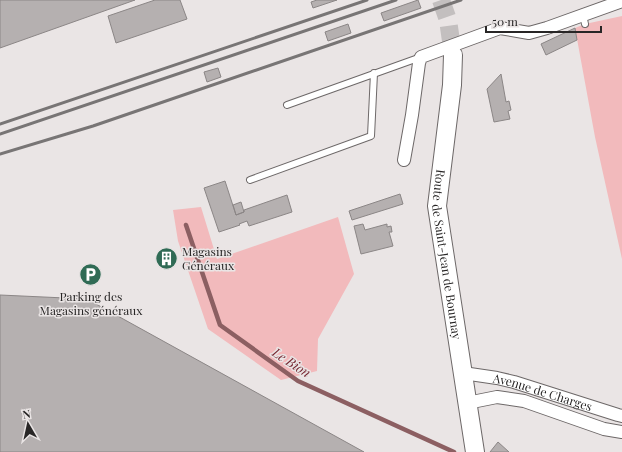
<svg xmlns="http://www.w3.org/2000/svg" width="622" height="452" font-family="'Playfair Display',serif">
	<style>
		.green { fill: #f2babc }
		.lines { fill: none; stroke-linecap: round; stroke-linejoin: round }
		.stream { stroke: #8c5f62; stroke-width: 4.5 }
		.building { fill: #b5b0b0; stroke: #8b8686 }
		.secondary-tunnel { stroke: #c3bfbf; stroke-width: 18; stroke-dasharray: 18 9; stroke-linecap: butt }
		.service-casing { stroke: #6d6868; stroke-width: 8 }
		.minor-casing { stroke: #6d6868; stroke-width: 14 }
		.secondary-casing { stroke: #6d6868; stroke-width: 20 }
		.service { stroke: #fff; stroke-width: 6 }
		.minor { stroke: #fff; stroke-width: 12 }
		.secondary { stroke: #fff; stroke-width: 18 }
		.rail { stroke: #787575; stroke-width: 3 }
		.labels { text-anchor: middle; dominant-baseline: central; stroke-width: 3; stroke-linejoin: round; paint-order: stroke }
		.poi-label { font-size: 12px; fill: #282626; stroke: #eae5e5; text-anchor: start }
		.street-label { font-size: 12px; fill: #282626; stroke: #eae5e5 }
		.water-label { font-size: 13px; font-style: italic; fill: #762731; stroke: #eae5e5 }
	</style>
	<rect width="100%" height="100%" fill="#eae5e5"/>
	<path class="green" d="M622 16V259L595 137 575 28 585 24Z
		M201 207 217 259 338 217 354 274 318 339 317 371 281 380 208 329 178 241 173 210Z"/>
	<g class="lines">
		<path class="stream" d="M186 225 220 325 298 381 454 452"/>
	</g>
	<path class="building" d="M0 0H135L0 48Z
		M155 0H180L187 19 116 43 108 16Z
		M317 0H337L313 8 311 2Z
		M418 0 421 8 384 21 381 13Z
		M348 24 351 33 328 41 325 32Z
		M575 28 577 40 546 55 541 44Z
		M218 68 221 77 207 82 204 72Z
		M501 74 506 102 509 101 511 110 508 111 510 119 494 122 487 89Z
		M225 181 236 215 244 212V210L287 195 292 212 249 226 247 221 239 224 240 225 219 232 204 188Z
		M400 194 403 204 352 220 349 211Z
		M241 202 244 212 236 215 233 205Z
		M363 224 365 230 387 224V227L391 226 392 232H389L393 246 361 254 354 226Z
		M170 253 172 260 165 262 162 255Z
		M0 295 87 299 364 452H0Z
		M498 442 509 452H490Z"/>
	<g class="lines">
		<path class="secondary-tunnel" d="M441 0 448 20 453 55"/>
		<defs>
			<path id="service" d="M583 15 585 24
				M287 105 421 57
				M250 180 371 136 374 73"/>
			<g id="minor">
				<path d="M404 160 412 115 419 63 421 57 500 28 529 33 547 28 622 1"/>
				<path id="s1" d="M463 373 497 378 514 382 618 415 622 416"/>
				<path d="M467 403 497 397 524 401 604 429 622 432"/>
			</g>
			<g id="secondary">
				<path id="s2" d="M453 55 452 85 437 206 475 452"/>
			</g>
		</defs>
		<use href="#service" class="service-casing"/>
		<use href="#minor" class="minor-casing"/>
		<use href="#secondary" class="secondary-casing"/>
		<use href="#service" class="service"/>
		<use href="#minor" class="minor"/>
		<use href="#secondary" class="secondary"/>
		<path class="rail" d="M0 124 367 0
			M0 134 396 0
			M0 154 93 126 461 0"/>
	</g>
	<defs>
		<symbol id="building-disc" viewBox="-11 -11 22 22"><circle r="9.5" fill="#306b55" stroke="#eae5e5"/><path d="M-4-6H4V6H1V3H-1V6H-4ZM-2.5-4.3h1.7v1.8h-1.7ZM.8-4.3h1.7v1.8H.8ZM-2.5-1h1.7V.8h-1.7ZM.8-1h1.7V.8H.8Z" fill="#fff"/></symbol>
		<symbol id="parking-disc" viewBox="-11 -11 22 22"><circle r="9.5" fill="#306b55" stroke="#eae5e5"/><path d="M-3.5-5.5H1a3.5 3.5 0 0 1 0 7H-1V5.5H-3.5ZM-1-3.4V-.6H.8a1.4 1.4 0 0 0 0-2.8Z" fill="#fff"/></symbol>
	</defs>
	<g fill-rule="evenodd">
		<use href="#building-disc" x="154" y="246" width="25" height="25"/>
		<use href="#parking-disc" x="78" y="262" width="25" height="25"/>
	</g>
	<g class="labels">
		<g class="poi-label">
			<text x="182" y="251">Magasins<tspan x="182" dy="14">Généraux</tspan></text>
			<text x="91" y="296" text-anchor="middle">Parking des<tspan x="91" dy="14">Magasins généraux</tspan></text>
		</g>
		<g class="street-label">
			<text stroke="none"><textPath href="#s2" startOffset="201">Route de Saint-Jean de Bournay</textPath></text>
			<text stroke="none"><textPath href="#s1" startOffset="82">Avenue de Charges</textPath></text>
		</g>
		<g class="water-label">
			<text transform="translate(292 362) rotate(33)">Le Bion</text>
		</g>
	</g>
	<g transform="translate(28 424) rotate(351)" stroke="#eae5e5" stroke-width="3" paint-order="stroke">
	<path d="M0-3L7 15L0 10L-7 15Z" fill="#282626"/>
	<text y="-6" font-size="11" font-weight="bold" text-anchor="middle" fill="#282626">N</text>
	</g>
	<path d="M486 26v6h115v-6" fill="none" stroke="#282626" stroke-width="2"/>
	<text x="492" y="26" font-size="12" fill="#282626" stroke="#eae5e5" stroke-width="3" paint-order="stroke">50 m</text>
</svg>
